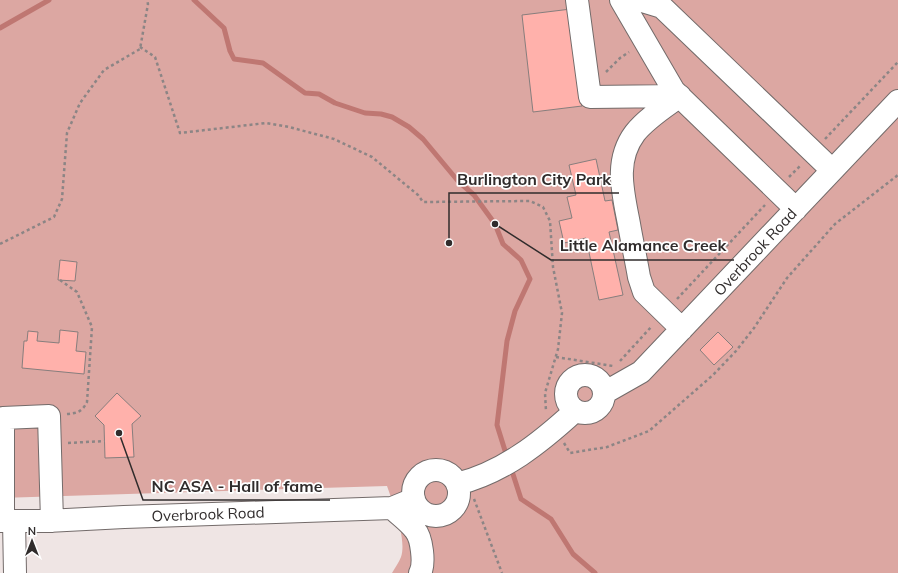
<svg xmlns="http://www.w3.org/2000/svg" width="898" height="573" font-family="Mulish,sans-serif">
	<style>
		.green { fill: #dca7a2 }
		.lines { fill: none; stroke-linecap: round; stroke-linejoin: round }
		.stream { stroke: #bf7772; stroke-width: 5 }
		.building { fill: #ffb1ab; stroke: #877e7d }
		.minor-casing { stroke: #736b6a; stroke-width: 24 }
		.path { stroke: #8c8585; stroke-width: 2.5; stroke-dasharray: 3 3; stroke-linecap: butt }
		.minor { stroke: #fff; stroke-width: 22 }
		.labels { text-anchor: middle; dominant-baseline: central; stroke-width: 3.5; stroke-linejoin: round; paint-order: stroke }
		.street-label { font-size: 15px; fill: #302c2c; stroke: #fff }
		.leader { fill: none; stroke: #302c2c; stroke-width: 1.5 }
		.callout-dot { fill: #302c2c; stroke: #fff; stroke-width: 1.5 }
		.callout-label { font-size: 16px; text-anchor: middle; font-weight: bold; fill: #302c2c; stroke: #fff; stroke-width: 3.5; stroke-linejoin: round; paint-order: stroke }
	</style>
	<rect width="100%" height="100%" fill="#efe5e4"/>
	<path class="green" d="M0 0H898V573H392C395 568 399 562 401 557 407 540 393 503 387 486L0 498Z"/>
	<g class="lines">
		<path class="stream" d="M194 0 224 28 230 51 234 59 263 63 305 93 319 94 335 103 365 113 381 114 392 117 409 127 423 139 458 181 474 195 495 224 503 244 521 260 530 279 515 311 507 341 497 425 507 457
			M0 28 49 0
			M511 468 521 499 551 519 573 554 595 573"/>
	</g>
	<path class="building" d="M571 9 582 106 533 112 522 15Z
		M596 159 605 201 612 200 618 230 609 232 623 295 599 300 586 238 564 243 559 221 572 218 567 197 576 195 569 165Z
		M60 260 77 262 75 281 58 280Z
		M60 330 78 332 76 351 86 352 84 374 22 368 24 341H27L28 331 38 332 37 341 59 343Z
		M718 332 733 347 714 365 700 350Z
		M117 393 141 416 132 424 134 457 105 458 104 425 95 416Z"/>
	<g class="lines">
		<defs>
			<path id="minor" d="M577 0 590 97 680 96
				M621 0 674 91 796 209
				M639 0 662 7 832 170
				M680 96C665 107 647 118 635 133 614 161 623 192 629 224 632 242 636 259 639 277L644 292 682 329
				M566 394a19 19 0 1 1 38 0a19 19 0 1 1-38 0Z
				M604 393 641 372 898 101
				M413 493a23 23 0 1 1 46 0a23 23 0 1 1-46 0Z
				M457 484C504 472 540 443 575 411
				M392 508C399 515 409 522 415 530 422 538 425 564 420 573
				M0 521H47L124 517 392 508 414 499
				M3 521V418L49 416 52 521
				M14 521 15 573"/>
		</defs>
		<use href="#minor" class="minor-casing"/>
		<path class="path" d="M140 47 155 57 180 133 266 123 289 127 334 139 372 157 418 195 423 202 530 201 543 207 550 221 553 267 562 313 558 349 545 393 546 411
			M606 72 620 58 629 52
			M825 139 898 62
			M789 177 801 165
			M0 244 54 217 62 199 67 133 80 103 104 70 140 49 148 4 147 0
			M60 280 77 292 92 327 87 402C82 412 77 413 67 414
			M677 299 765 205
			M556 357 613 366
			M620 361 652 326
			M68 443 105 441
			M564 443 570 453 607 447 649 431 713 375 736 351 754 328 787 278 835 224 898 175
			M409 481 416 471 432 463 450 465 453 466
			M474 499 502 573"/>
		<use href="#minor" class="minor"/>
	</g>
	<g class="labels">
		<g class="street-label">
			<text transform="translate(755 252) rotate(-47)">Overbrook Road</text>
			<text transform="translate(208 514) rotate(-2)">Overbrook Road</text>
		</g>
	</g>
	<path class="leader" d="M449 243L449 193H619M495 224L551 260H734M119 433L143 500H330"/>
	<g class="callout-dot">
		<circle cx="449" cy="243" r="4"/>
		<circle cx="495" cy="224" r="4"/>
		<circle cx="119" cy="433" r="4"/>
	</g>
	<g class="callout-label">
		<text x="534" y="185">Burlington City Park</text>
		<text x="643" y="251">Little Alamance Creek</text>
		<text x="237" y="492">NC ASA - Hall of fame</text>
	</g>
	<g transform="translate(32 541)" stroke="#ffffff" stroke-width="3" paint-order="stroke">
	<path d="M0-3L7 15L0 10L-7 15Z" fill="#302c2c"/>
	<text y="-6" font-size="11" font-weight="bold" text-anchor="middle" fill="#302c2c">N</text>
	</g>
</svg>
